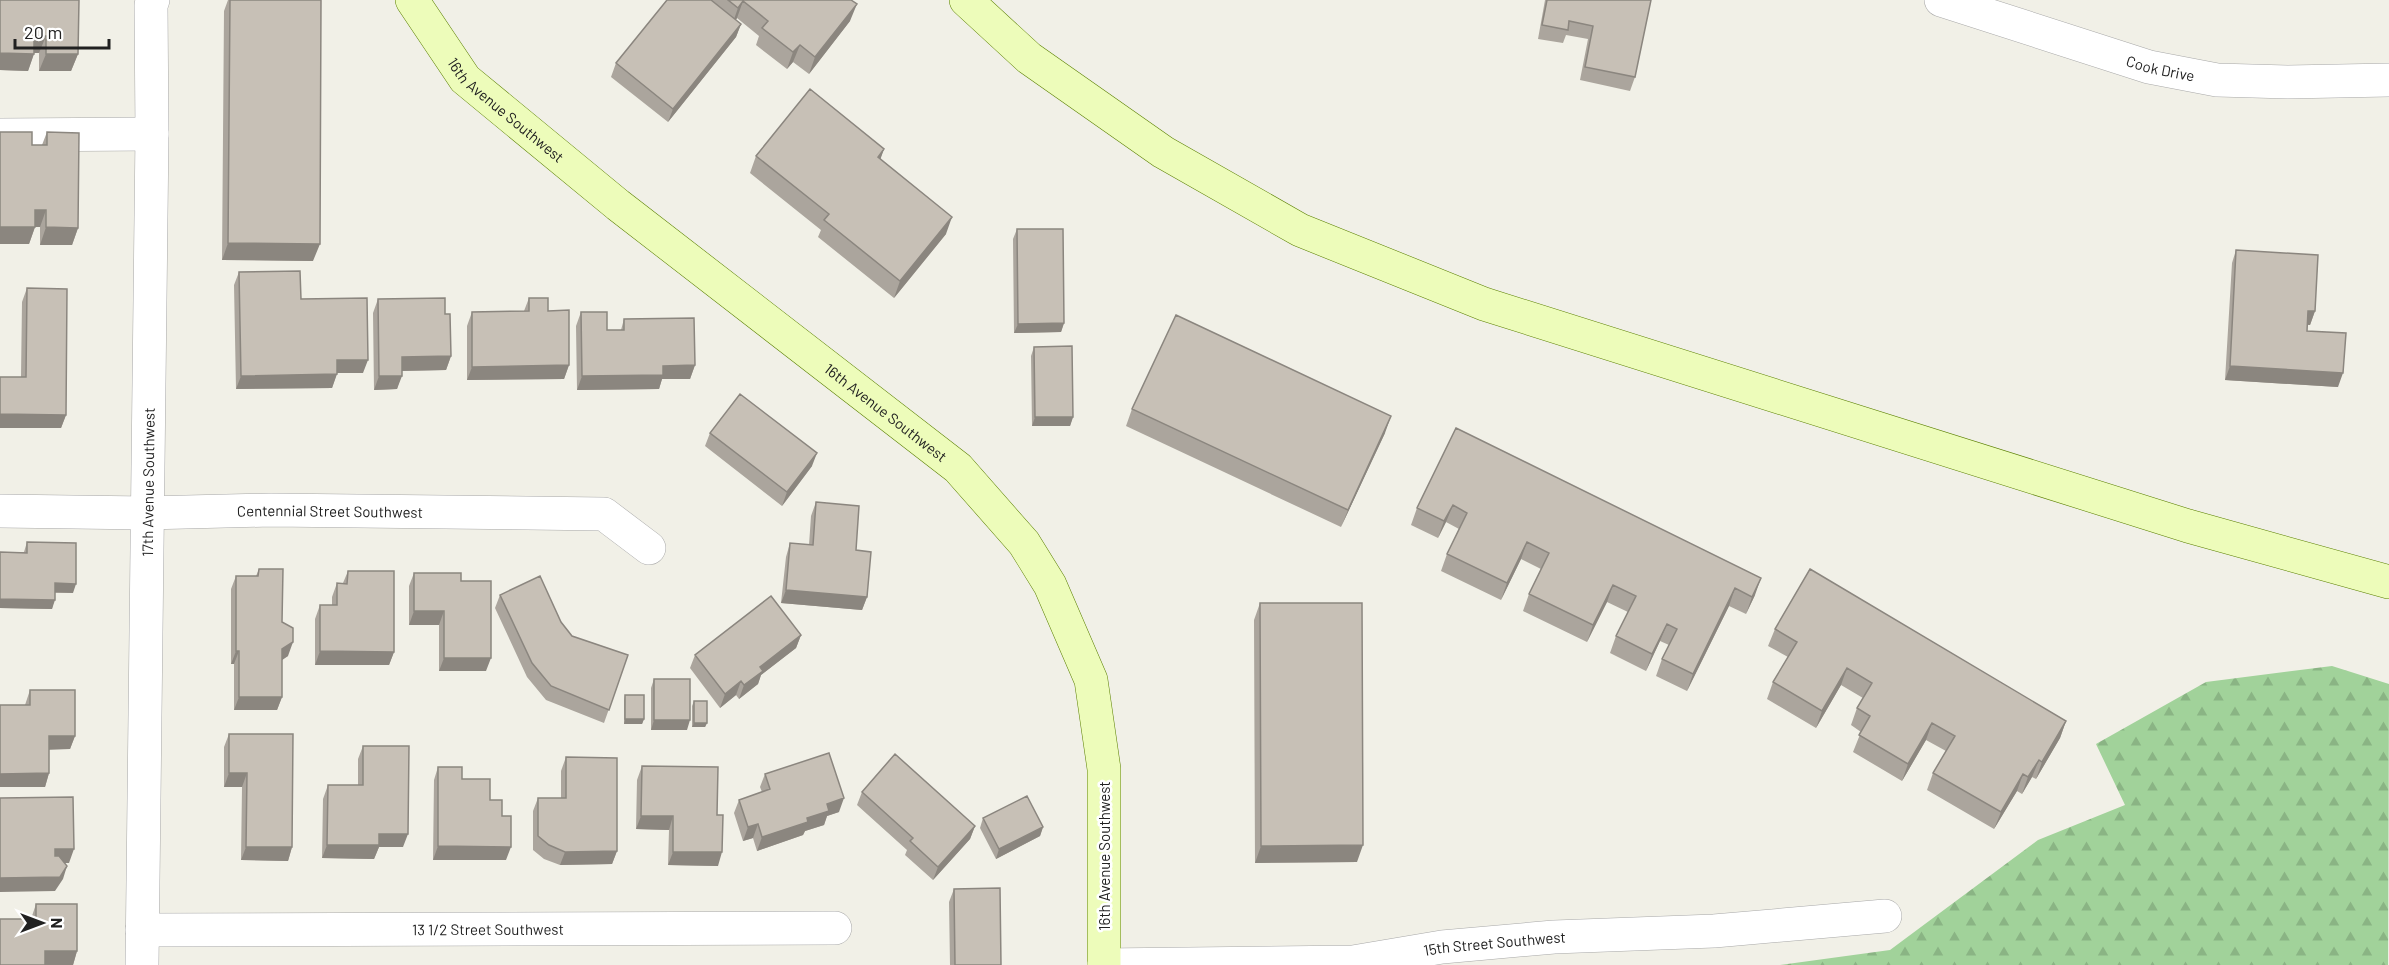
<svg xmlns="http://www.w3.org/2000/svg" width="2389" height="965" font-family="Barlow,sans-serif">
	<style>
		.forest { fill: url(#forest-firs) }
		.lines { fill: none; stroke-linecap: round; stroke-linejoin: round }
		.street-casing { stroke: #a8a8a8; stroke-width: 34 }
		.secondary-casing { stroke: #5a7f01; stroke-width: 34 }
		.street { stroke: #fff; stroke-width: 33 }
		.secondary { stroke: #edfcba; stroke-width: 33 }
		.wall { fill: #aba59d }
		.shaded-wall { fill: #8b867f }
		.building { fill: #c7c0b6; stroke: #8b867f; stroke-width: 1.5 }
		.labels { text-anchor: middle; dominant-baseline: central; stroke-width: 5; stroke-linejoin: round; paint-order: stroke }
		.street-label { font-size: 15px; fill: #212121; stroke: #fff }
	</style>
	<defs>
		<pattern id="forest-firs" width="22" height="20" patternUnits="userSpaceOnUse" patternTransform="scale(1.5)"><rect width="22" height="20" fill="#a1d29a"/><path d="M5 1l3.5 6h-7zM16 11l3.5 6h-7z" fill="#8ab484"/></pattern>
	</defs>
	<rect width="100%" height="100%" fill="#f1f0e7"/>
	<path class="forest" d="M2332 666 2389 684 2388 965H1780L1890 950 2038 840 2125 805 2096 744 2206 682Z"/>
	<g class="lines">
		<defs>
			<g id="street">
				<path id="s1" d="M1941 0 2149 67 2217 80 2288 82 2389 80"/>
				<path d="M0 135 152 134"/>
				<path id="s2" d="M0 511 146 513 271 510 604 514 649 548"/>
				<path id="s3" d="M142 930 835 928"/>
				<path id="s4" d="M142 965 152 134 151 5 153 0"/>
				<path id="s5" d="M1104 965 1353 962 1442 947 1554 937 1714 931 1885 916"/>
			</g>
			<g id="secondary">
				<path id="s6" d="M412 0 465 79 618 205 958 468 1024 543 1050 585 1091 680 1104 769V965"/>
				<path d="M966 0 1029 58 1163 152 1300 230 1484 304 2188 526 2389 582"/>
			</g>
		</defs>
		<use href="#street" class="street-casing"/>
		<use href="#secondary" class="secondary-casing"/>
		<use href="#street" class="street"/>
		<use href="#secondary" class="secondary"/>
	</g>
	<path class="wall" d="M0 0 78 54 71 71H39V53H34L28 71 0 70Z
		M228 0H321L313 261 222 260 224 11Z
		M667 0H851L850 21 809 74 793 62 787 69 756 45 759 36 737 18 736 20 741 24 736 37 668 122 611 77 616 63Z
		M1545 0H1651L1635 77 1630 91 1580 80 1588 39 1566 35 1563 43 1538 39Z
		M47 132 78 228 72 245H40V227H35L29 244 32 145H42Z
		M884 149 880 159 946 234 894 298 818 237 821 230 750 173 756 156Z
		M1017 229 1064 323 1061 332 1014 333 1013 239Z
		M2236 250 2315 311 2310 325H2307V331L2338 387 2225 380 2232 263Z
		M239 272 301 299 363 373H337L332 388 236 389 234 285Z
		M27 288 66 415 61 428H0V377H21L22 302Z
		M529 298 548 311 569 365 564 379 467 380V326L472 312 524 311Z
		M378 299 445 314 451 356 446 370 402 371 397 389 374 390 373 313Z
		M581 312 607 330H621L624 319 695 365 690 379H662L659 389 577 390 576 326Z
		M1034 347 1073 417 1070 426H1032L1031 356Z
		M1132 409 1385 433 1341 527 1126 426Z
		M1456 428 1755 595 1746 614 1729 606 1687 691 1656 676 1662 659 1669 645 1660 641 1646 671 1610 653 1616 636 1628 612 1607 602 1587 642 1523 611 1529 594 1541 569 1521 559 1501 600 1441 571 1447 554 1459 529 1446 522 1438 538 1411 525 1417 508Z
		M710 433 812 466 782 506 705 446Z
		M816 502 867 597 862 610 781 603 786 557 790 543 809 545 811 516Z
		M27 542 73 593H55L52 609 0 608V552H24Z
		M259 569 282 622 288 656 282 659V697L277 710H234V664H231V589L236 576H256Z
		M348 571 394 652 389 665H315V619L320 605H332V597L337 583H343Z
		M414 573 461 581 486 671H439V625H409V586Z
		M500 595 561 622 572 636 628 655 604 723 546 700 527 677 495 608Z
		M1260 603 1357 862 1255 863 1254 620Z
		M1775 629 2066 721 2060 738 2036 779 2032 777 2022 794 2017 791 1994 829 1927 790 1933 773 1946 751 1926 740 1902 781 1853 752 1861 732 1851 725 1857 708 1863 698 1841 685 1816 728 1767 699 1773 682 1788 657 1768 646Z
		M801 635 796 648 761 675 758 684 739 699 736 695 720 708 690 668 695 655Z
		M654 679 687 730H651V688Z
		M30 690 75 736 70 749H49V773L45 787H0V705H25Z
		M625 695 644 719 642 724H624V700Z
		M694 701 707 723 705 727H692V706Z
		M229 734 292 847 288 861 241 860 242 787H224V747Z
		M363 746 403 847H379L374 859 322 858 323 799 328 785H358V759Z
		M566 757 617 851 612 864 560 865 544 859 533 850V811L538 798H561V771Z
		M642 766 717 815 718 866 668 865 669 830 636 829 637 780Z
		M438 767 462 779 490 800 502 816 506 860H433L434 780Z
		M765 774 839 812 827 816 824 825 805 831 803 835 757 851 753 838 743 841 734 813 739 800 762 792 760 787Z
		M862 792 975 826 970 839 933 880 905 855 907 850 857 805Z
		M983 818 1043 827 1040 836 996 859 980 828Z
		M954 889 1001 965H950L949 902Z
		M36 904 77 951 73 965H0L31 919Z"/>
	<path class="shaded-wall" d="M743 1 737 18 732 25 738 8Z
		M857 4 850 21 809 74 815 57Z
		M741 24 736 37 668 122 673 109Z
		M34 36H46L39 53H28Z
		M800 45 793 62 787 69 793 52Z
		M0 53 34 54 28 71 0 70Z
		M46 54H78L71 71H39Z
		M884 149 878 166V157Z
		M35 210H46L40 227H29Z
		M952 217 946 234 894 298 900 281Z
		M0 227H35L29 244H0Z
		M46 227 78 228 72 245H40Z
		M228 243 320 244 313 261 222 260Z
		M2308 311H2315L2310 325 2303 324Z
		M1064 323 1061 332 1014 333 1018 324Z
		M451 356 446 370 397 371 402 357Z
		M337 360H368L363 373H332Z
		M569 365 564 379 467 380 472 367Z
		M695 365 690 379H662L659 389 577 390 582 376 663 366Z
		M2230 366 2343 373 2338 387 2225 380Z
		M337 374 332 388 236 389 241 376Z
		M379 376H402L397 389 374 390Z
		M0 414 66 415 61 428H0Z
		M1391 416 1385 433 1341 527 1348 510Z
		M1035 417H1073L1070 426H1032Z
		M817 453 812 466 782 506 787 492Z
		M1453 505 1446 522 1438 538 1444 521Z
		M1527 542 1521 559 1501 600 1507 583Z
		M1761 578 1755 595 1746 614 1752 597Z
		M55 583 76 584 73 593 52 592Z
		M1613 585 1607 602 1587 642 1593 625Z
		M1735 588 1729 606 1687 691 1693 674Z
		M786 590 867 597 862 610 781 603Z
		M0 599 55 600 52 609 0 608Z
		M414 611H444L439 625H409Z
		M1667 624 1660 641 1646 671 1652 654Z
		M801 635 796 648 761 675 758 684 739 699 744 685 760 667Z
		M293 642 288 656 278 663 282 649Z
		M236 651H239L234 664H231Z
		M320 651 394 652 389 665H315Z
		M444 658H491L486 671H439Z
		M1847 668 1841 685 1816 728 1822 711Z
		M741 681 736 695 720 708 725 694Z
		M239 697H282L277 710H234Z
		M625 719H644L642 724H624Z
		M654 720H690L687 730H651Z
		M2066 721 2060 738 2036 779 2042 762Z
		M694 723H707L705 727H692Z
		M1932 723 1926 740 1902 781 1908 764Z
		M49 736H75L70 749 44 750Z
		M2039 760 2032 777 2022 794 2028 777Z
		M49 773 45 787H0V774Z
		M229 773H247L242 787H224Z
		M2023 774 2017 791 1994 829 2001 812Z
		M844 798 839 812 827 816 824 825 805 831 803 835 757 851 762 837 807 818 827 804Z
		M641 816H673L669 830 636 829Z
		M758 824 753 838 743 841 748 827Z
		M975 826 970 839 933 880 938 867Z
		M1043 827 1040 836 996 859 999 849Z
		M379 834H408L403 847H379L374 859 322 858 327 845Z
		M1363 845 1357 862 1255 863 1261 846Z
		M438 846 511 847 506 860H433Z
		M246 847H292L288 861 241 860Z
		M55 849H74L69 863H50Z
		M617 851 612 864 560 865 565 852Z
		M673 852H722L718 866 668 865Z
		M67 866 63 879 55 891 0 892V878Z
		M45 951H77L73 965H40Z"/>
	<path class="building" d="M0 0H79L78 54H46V36H34V54L0 53Z
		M230 0H321L320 244 228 243Z
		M667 0H711L741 24 673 109 616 63Z
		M728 0H851L857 4 815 57 800 45 793 52 762 28 768 21 743 1 738 8Z
		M1547 0H1651L1635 77 1585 67 1593 26 1569 21 1568 30 1542 25Z
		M810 89 884 149 878 157 952 217 900 281 824 220 829 214 756 156Z
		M0 132H32V145H47V132L79 133 78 228 46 227V210H35V227H0Z
		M1017 229H1063L1064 323 1018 324Z
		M2236 250 2318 255 2315 311H2308L2307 331 2346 333 2343 373 2230 366Z
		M300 271 301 299 367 298 368 360H337V374L241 376 239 272Z
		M27 288 67 289 66 415 0 414V377H26Z
		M445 298V314H450L451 356 402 357V376H379L378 299Z
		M529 298H548V311L569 310V365L472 367V312L529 311Z
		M581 312H607V330H624V319L694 318 695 365 663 366V375L582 376Z
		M1176 315 1391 416 1348 510 1132 409Z
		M1072 346 1073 417H1035L1034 347Z
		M740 394 817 453 787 492 710 433Z
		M1456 428 1761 578 1752 597 1735 588 1693 674 1662 659 1677 629 1667 624 1652 654 1616 636 1636 596 1613 585 1593 625 1529 594 1549 553 1527 542 1507 583 1447 554 1467 513 1453 505 1444 521 1417 508Z
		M816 502 859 506 856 550 871 552 867 597 786 590 790 543 813 545Z
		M27 542 76 543V584L55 583V600L0 599V552L27 553Z
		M259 569H283L282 622 293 628V642L282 649V697H239V651H236V576H258Z
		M1810 569 2066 721 2042 762 2039 760 2028 777 2023 774 2001 812 1933 773 1955 736 1932 723 1908 764 1859 735 1870 716 1857 708 1872 683 1847 668 1822 711 1773 682 1797 642 1775 629Z
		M348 571H394V652L320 651V605H337V583L347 584Z
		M414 573H461V581H491V658H444V611H414Z
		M540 576 561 622 572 636 628 655 609 710 551 686 532 663 500 595Z
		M771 596 801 635 760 667 763 671 744 685 741 681 725 694 695 655Z
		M1260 603H1362L1363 845 1261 846Z
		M654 679H690V720H654Z
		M30 690H75V736H49V773L0 774V705H30Z
		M625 695H644V719H625Z
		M694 701H707V723H694Z
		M229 734H293L292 847H246L247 773H229Z
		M363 746H409L408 834H379V845H327L328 785H363Z
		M829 753 844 798 827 804 829 811 807 818 808 822 762 837 758 824 748 827 739 800 770 789 765 774Z
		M895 754 975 826 938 867 910 841 913 838 862 792Z
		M566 757 617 758V851L565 852 549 845 538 836V798H566Z
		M642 766 718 767 717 815H723L722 852H673V816H641Z
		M438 767H462V779H490V800H502V816H511V847L438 846Z
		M1027 796 1043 827 999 849 983 818Z
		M73 797 74 849H55V856H59L67 866 60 877 0 878V798Z
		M1000 888 1001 965H955L954 889Z
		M36 904H77V951H45V965H0V919H36Z"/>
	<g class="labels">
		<g class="street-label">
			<text stroke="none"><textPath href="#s1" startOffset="230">Cook Drive</textPath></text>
			<text stroke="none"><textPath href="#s6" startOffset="146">16th Avenue Southwest</textPath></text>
			<text stroke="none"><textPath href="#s6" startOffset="632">16th Avenue Southwest</textPath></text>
			<text stroke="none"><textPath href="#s4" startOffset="483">17th Avenue Southwest</textPath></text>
			<text stroke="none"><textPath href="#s2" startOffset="330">Centennial Street Southwest</textPath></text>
			<text transform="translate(1104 856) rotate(-90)">16th Avenue Southwest</text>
			<text stroke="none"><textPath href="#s3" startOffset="346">13 1/2 Street Southwest</textPath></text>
			<text stroke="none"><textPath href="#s5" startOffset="392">15th Street Southwest</textPath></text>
		</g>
	</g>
	<g transform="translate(42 923) rotate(90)" stroke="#ffffff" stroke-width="4.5" paint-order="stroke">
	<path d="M0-4.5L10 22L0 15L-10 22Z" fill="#212121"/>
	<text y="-9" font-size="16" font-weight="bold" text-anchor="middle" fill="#212121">N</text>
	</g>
	<path d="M15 39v9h94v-9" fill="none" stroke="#212121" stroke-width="3"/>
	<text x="24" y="39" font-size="18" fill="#212121" stroke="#ffffff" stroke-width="4.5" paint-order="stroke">20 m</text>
</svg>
